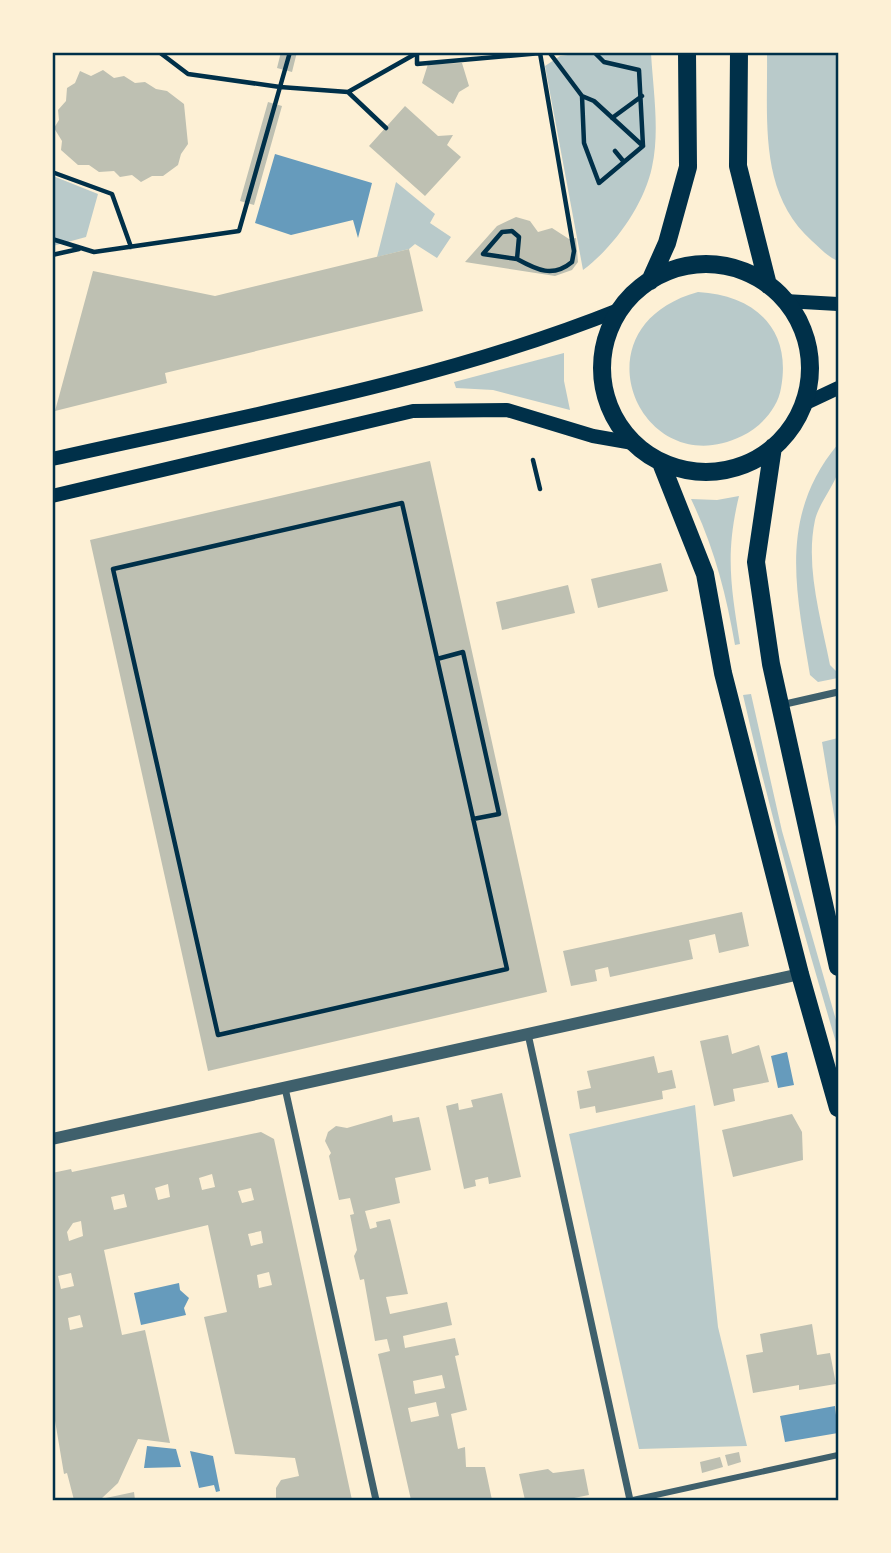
<svg xmlns="http://www.w3.org/2000/svg" width="891" height="1553" font-family="Rubik,sans-serif">
	<style>
		.green { fill: #b9caca }
		.water { fill: #669bbc }
		.building { fill: #bec0b2; fill-rule: evenodd }
		.lines { fill: none; stroke-linecap: round; stroke-linejoin: round }
		.path { stroke: #003049; stroke-width: 4.5 }
		.pedestrian { stroke: #3f606c; stroke-width: 6 }
		.minor { stroke: #3f606c; stroke-width: 7 }
		.tertiary { stroke: #3f606c; stroke-width: 12 }
		.secondary { stroke: #003049; stroke-width: 14 }
		.primary { stroke: #003049; stroke-width: 18 }
		.neatline { fill: none; stroke: #003049; stroke-width: 2.5 }
	</style>
	<rect width="100%" height="100%" fill="#fdf0d5"/>
	<path class="green" d="M583 53H651C653 89 660 131 652 167 644 205 614 247 583 270L545 66 560 56Z
		M767 53H838V261C828 257 821 249 812 241 758 193 768 119 767 53Z
		M53 176 98 194 86 237 53 246Z
		M396 182 435 214 430 223 451 237 437 258 415 244 409 249 377 257Z
		M698 292C755 295 792 329 781 388 778 408 760 428 742 436 641 486 571 327 698 292Z
		M564 353V381L570 410 493 390 456 388 454 382Z
		M838 444C839 452 840 463 838 471 836 483 819 503 815 520 805 567 821 618 830 665L838 673V678L818 682 810 675C796 591 778 516 838 444Z
		M739 496C725 554 731 587 740 644L735 645C726 593 714 547 691 499L717 500Z
		M751 694 782 831 838 1027V1049C803 932 770 814 743 695Z
		M838 738V839L822 742Z
		M695 1105 718 1327 747 1446 639 1449 569 1134Z"/>
	<path class="water" d="M275 154 372 183 358 238 353 220 291 235 255 223Z
		M787 1052 794 1085 778 1088 771 1056Z
		M179 1283 180 1290 189 1298 184 1308 186 1315 141 1325 134 1293Z
		M835 1406 838 1433 785 1442 780 1416Z
		M147 1446 176 1449 181 1467 144 1468Z
		M190 1451 213 1456 220 1491 216 1492 214 1485 199 1488Z"/>
	<path class="building" d="M281 52H297L292 72 277 68Z
		M462 63 469 86 459 92 453 104 422 83 428 64Z
		M103 70 114 78 124 76 135 83 145 82 156 89 167 91 184 104 188 144 181 154 178 165 163 176H152L141 182 132 175 120 177 114 171 99 172 89 165H78L61 150 62 141 54 128 59 120 58 110 66 101 67 88 75 83 80 71 91 76Z
		M268 102 282 106 254 205 240 201Z
		M405 106 438 136 453 135 447 145 461 157 425 196 369 146Z
		M516 217 530 221 538 232 552 228 569 239 576 238 578 262 572 270 555 276 465 262 497 226Z
		M409 249 423 311 165 373 167 383 55 411 93 271 215 296Z
		M430 461 547 992 208 1071 90 540Z
		M661 563 668 591 598 608 591 579Z
		M568 585 575 613 502 630 496 602Z
		M742 912 749 946 719 953 715 934 689 940 693 959 610 977 608 967 595 970 597 981 571 986 563 951Z
		M728 1035 732 1054 759 1045 769 1082 733 1089 735 1101 714 1106 700 1041Z
		M654 1056 658 1073 672 1070 676 1088 662 1091 663 1099 596 1113 595 1106 580 1109 577 1091 591 1088 587 1071Z
		M502 1093 521 1177 489 1184 488 1177 475 1180 476 1186 464 1189 446 1106 458 1103 459 1110 473 1107 471 1100Z
		M792 1114 802 1132 803 1160 733 1177 722 1130Z
		M392 1115 393 1122 419 1117 431 1170 395 1178 400 1203 365 1211 370 1229 377 1227 376 1222 390 1219 391 1222 408 1294 386 1297 390 1314 447 1302 452 1325 403 1336 405 1348 455 1338 459 1355 455 1356 467 1410 451 1414 458 1449 465 1447 466 1467H485L492 1500H411L378 1354 390 1351 387 1339 375 1341 364 1279 360 1280 354 1256 357 1250 350 1215 354 1214 350 1198 339 1200 329 1156 331 1153 325 1141 328 1132 336 1126 347 1128ZM442 1375 445 1388 415 1394 413 1381ZM436 1402 439 1416 411 1422 408 1408Z
		M261 1132 274 1139 352 1500H276V1488L281 1480 299 1476 295 1458 235 1454 204 1317 227 1312 208 1225 104 1250 122 1335 145 1330 170 1443 138 1439 118 1483 101 1499 134 1492 135 1500H74L67 1473 64 1474 52 1403V1173L71 1169 72 1172ZM212 1174 215 1187 202 1190 199 1178ZM168 1184 170 1197 158 1200 155 1188ZM251 1188 254 1200 242 1203 238 1191ZM124 1194 127 1207 114 1210 111 1197ZM81 1221 83 1236 69 1241 67 1232 73 1223ZM261 1231 263 1243 251 1246 248 1234ZM269 1272 272 1285 259 1288 257 1275ZM71 1273 74 1286 61 1289 58 1276ZM80 1315 83 1327 70 1330 68 1318Z
		M812 1324 817 1355 830 1353 836 1384 799 1390V1385L753 1393 746 1355 763 1352 760 1334Z
		M739 1452 741 1462 728 1466 725 1455Z
		M720 1457 723 1467 702 1473 700 1462Z
		M584 1469 589 1495 564 1500H525L519 1474 548 1469 553 1473Z"/>
	<g class="lines">
		<path class="path" d="M159 52 188 74 280 87 290 52
			M549 52 582 96 594 101 643 146
			M417 54V64L541 53
			M348 92 386 128
			M582 96 584 143 599 183 643 146 639 70 604 62 594 52
			M612 118 642 96
			M615 151 624 162
			M52 172 112 194 131 247
			M512 231 519 237 517 259 483 254 502 232Z
			M52 239 94 252 239 231 280 87 348 92 417 53
			M52 255 79 249
			M517 259C537 270 553 278 572 262L574 251 540 53
			M533 460 540 489
			M402 503 507 969 218 1035 113 569Z
			M437 659 463 652 499 814 473 819"/>
		<path class="pedestrian" d="M633 1500 838 1455"/>
		<path class="minor" d="M781 705 838 692
			M528 1034 630 1500
			M285 1088 376 1500"/>
		<path class="tertiary" d="M52 1139 800 974"/>
		<path class="secondary" d="M785 301 838 304
			M804 404 838 388
			M52 459C242 416 440 382 621 309
			M52 496 413 411 507 410 593 436 633 443"/>
		<path class="primary" d="M739 52 738 166 768 285
			M602 368a104 104 0 1 1 208 0a104 104 0 1 1-208 0Z
			M650 281 667 243 688 167 687 52
			M773 447 756 562 771 664 838 967
			M661 463 705 574 723 673 800 974 838 1108"/>
	</g>
	<rect width="891" height="1553" fill="none" stroke="#fdf0d5" stroke-width="108"/>
	<rect x="54" y="54" width="783" height="1445" class="neatline"/>
</svg>
